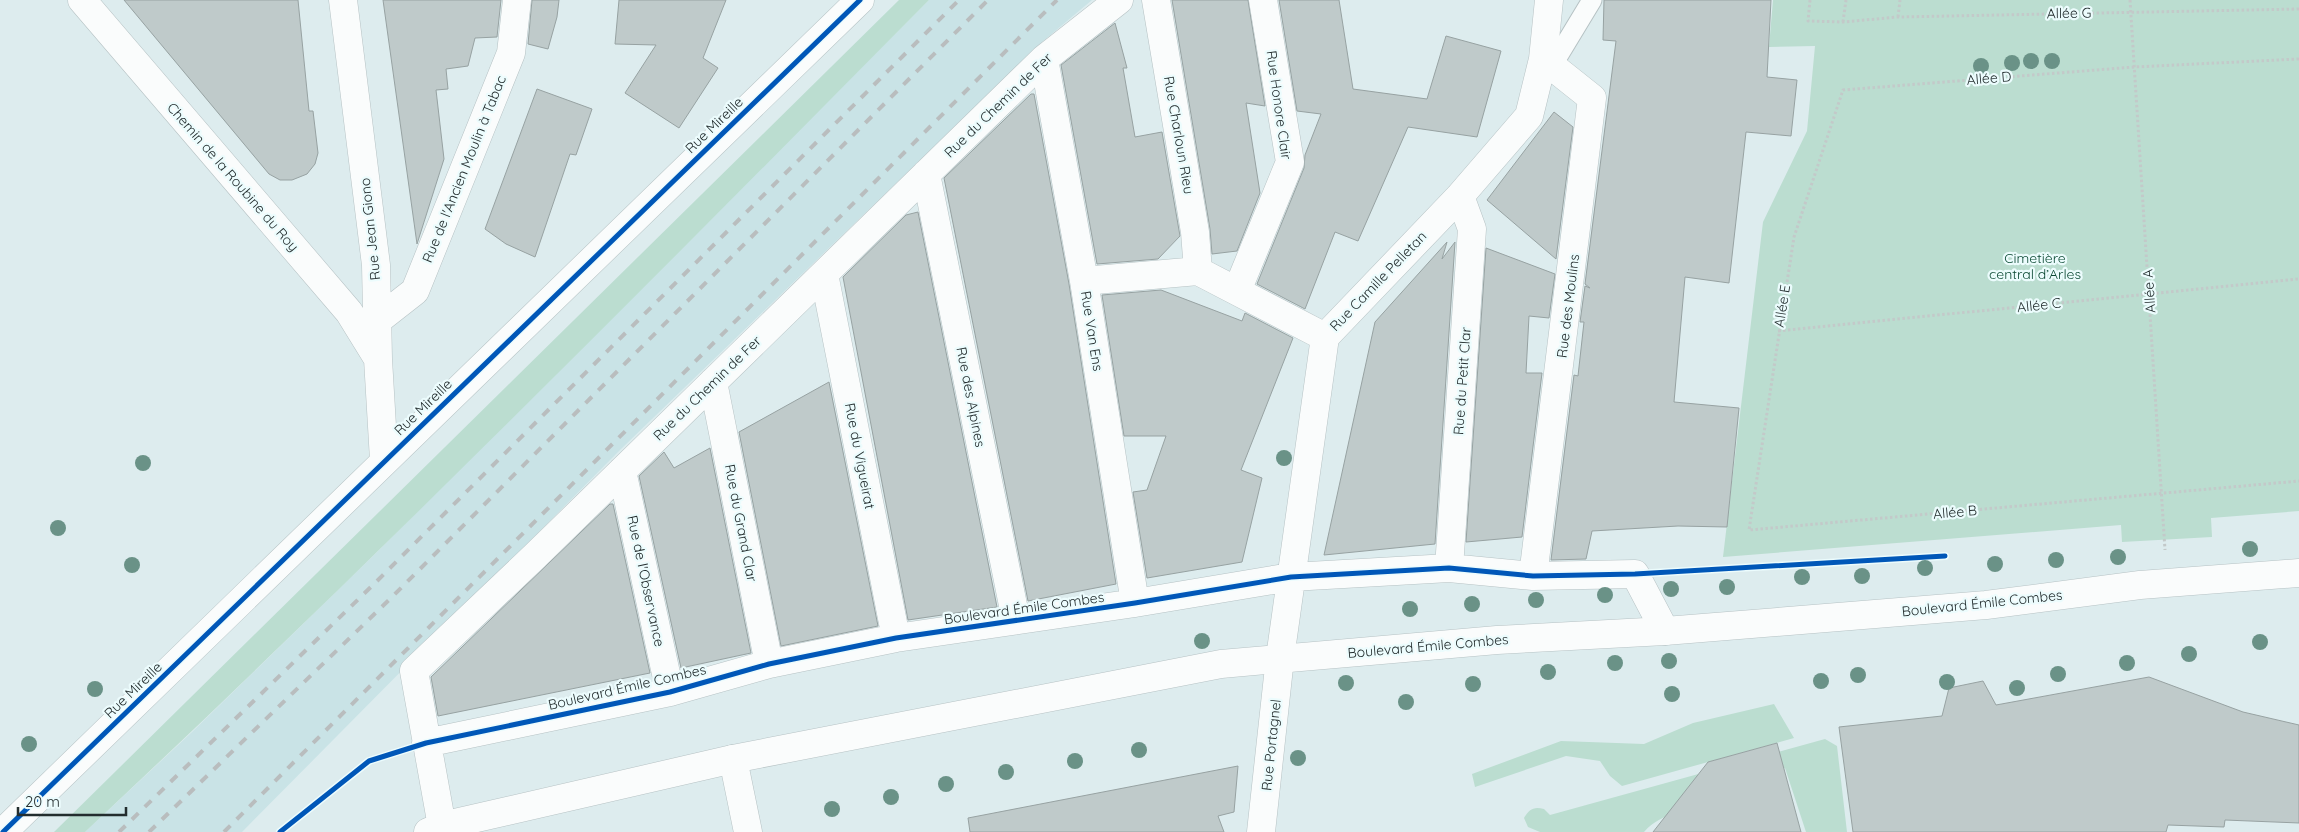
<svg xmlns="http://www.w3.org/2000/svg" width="2299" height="832" font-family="Quicksand,sans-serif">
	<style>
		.built { fill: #c9e3e6 }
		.green { fill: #bbddd0 }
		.building { fill: #bfcaca; stroke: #97a2a2 }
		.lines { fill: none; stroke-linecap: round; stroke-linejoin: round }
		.lane-casing { stroke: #b6c2c4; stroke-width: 21 }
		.street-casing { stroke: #b6c2c4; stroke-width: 29 }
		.secondary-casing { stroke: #b6c2c4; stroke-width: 29 }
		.path { stroke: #c3c9c9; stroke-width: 3; stroke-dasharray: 2.5 2.5; stroke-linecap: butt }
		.lane { stroke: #fafcfc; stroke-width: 19 }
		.street { stroke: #fafcfc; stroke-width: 28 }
		.secondary { stroke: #fafcfc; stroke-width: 28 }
		.rail { stroke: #b9bdbe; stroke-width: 4; stroke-dasharray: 9 9; stroke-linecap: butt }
		.cycleway-casing { stroke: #ecfcfd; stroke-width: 8 }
		.cycleway { stroke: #0057b8; stroke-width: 5 }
		.tree { fill: #6a9287 }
		.labels { text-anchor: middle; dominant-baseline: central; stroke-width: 4.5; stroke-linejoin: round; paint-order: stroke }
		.street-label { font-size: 14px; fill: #232d2e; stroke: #ecfcfd }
		.park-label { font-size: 14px; fill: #0b4933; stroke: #ecfcfd }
	</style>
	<rect width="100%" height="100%" fill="#ddecee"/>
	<path class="built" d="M929 0H1092L1042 42 621 449 242 832H85L192 732 375 554Z"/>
	<path class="green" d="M899 0H929C651 281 373 562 85 832H54Z
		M1773 0H2299V511L2211 518 2212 537 2122 542 2121 525 1723 557 1763 222 1807 131 1815 46 1769 47Z
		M1774 704 1794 738 1622 786 1610 776 1600 761 1566 756 1475 787 1472 774 1561 741 1644 744 1693 723Z
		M1825 739 1837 746 1847 832H1806L1785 768C1763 779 1738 796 1715 803 1691 811 1662 811 1644 832H1540L1528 827 1524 818C1529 809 1534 806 1544 809L1550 815Z"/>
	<path class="building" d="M124 0H298L309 111H313L318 153 315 164 307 174 292 180H280L269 174Z
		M383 0H501L497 37 475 38 468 66 446 69 448 89 436 90 444 159 417 244Z
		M532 0H559L557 17 548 49 528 44Z
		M619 0H726L703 58 718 68 679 128 625 93 656 45 615 44Z
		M1172 0H1248L1265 106 1246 103 1260 193 1237 251 1212 254 1210 229Z
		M1279 0H1339L1353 89 1427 99 1446 36 1501 51 1477 137 1408 127 1358 241 1335 232 1305 309 1257 284 1304 168 1305 155 1321 114 1297 111Z
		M1604 0H1771L1767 77 1797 80 1791 136 1746 132 1729 283 1685 277 1674 402 1739 408 1727 527 1678 526 1592 531 1586 559 1551 560 1574 375 1578 376 1584 322H1580L1585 286 1590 288 1585 284 1616 41 1603 40Z
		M1115 23 1127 68H1123L1135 137 1162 132 1180 236 1158 259 1097 264 1061 65Z
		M537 89 592 109 576 155 570 154 535 257 506 244 485 229Z
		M1031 94H1034L1069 284 1116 584 1028 601 944 178Z
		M1554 112 1573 127 1556 259 1487 200Z
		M918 212 997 607 908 620 843 277 906 215Z
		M1447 242 1442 259 1455 242 1435 544 1324 555 1375 322Z
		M1486 248 1555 274 1549 318 1529 316 1526 373H1542L1522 537 1466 542Z
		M1161 290 1242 321 1245 313 1293 338 1241 470 1262 478 1242 562 1147 578 1133 492 1147 490 1166 436H1124L1102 295Z
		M829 382 878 626 781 646 739 432Z
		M710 448 751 653 681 668 639 476 664 452 674 468Z
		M610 504H613L650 673 438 716 431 677Z
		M2149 677 2243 712 2299 725V823L2225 820 2224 827 2168 825 2166 832H1853L1839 727 1942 716 1949 688 1983 681 1996 705Z
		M1777 743 1801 832H1653L1708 762Z
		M1238 766 1234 812 1218 816 1224 832H970L968 818Z"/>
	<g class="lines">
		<defs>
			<path id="lane" d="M1552 66 1592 0"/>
			<path id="street" d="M82 0 349 312 378 359
				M343 0 376 265 378 359 384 460
				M1156 0 1195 232 1198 271
				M1044 59 1084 281 1135 603
				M926 174 1016 620
				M824 274 896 638
				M1084 281 1198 271 1325 337
				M1237 291 1290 162 1263 0
				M378 320 415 291 511 53 517 0
				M713 382 769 664
				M622 471 670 692
				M1449 568 1472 229 1460 196
				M1533 576 1592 98 1543 59
				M426 743 670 692 769 664 896 638 1135 603 1291 577 1449 568 1533 576 1635 574 1665 631
				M733 759 748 832
				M3 832 860 0
				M443 832 414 671 535 556 1044 59 1119 0
				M1261 832 1280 658 1325 337 1460 196 1529 116 1543 59 1549 0"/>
			<path id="secondary" d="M428 832 442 826 733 759 1221 664 1497 640 1665 631 1986 605 2140 585 2299 573"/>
		</defs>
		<use href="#lane" class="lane-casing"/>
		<use href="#street" class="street-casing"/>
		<use href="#secondary" class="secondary-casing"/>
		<path class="path" d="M1810 0 1808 21 1843 22 1898 17 2299 9
			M2130 0 2165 550
			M1898 17 1900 0
			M1843 22 1846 0
			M2299 59 2134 67 1843 90 1794 237 1749 530 2299 481
			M1778 331 2299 279"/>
		<use href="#lane" class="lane"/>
		<use href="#street" class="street"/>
		<use href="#secondary" class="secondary"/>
		<path class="rail" d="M119 832 375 583 959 0
			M149 832 390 599 988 0
			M224 832 1057 0"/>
		<defs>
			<path id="cycleway" d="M3 832 860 0
				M280 832 369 761 426 743 670 692 769 664 896 638 1135 603 1291 577 1449 568 1533 576 1635 574 1945 556"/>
		</defs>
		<use href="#cycleway" class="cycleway-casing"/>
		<use href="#cycleway" class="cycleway"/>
	</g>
	<g class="tree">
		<circle cx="2031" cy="61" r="8"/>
		<circle cx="2052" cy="61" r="8"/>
		<circle cx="2012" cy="63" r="8"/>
		<circle cx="1981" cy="66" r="8"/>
		<circle cx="1284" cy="458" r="8"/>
		<circle cx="143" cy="463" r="8"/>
		<circle cx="58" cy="528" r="8"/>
		<circle cx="2250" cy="549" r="8"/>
		<circle cx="2118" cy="557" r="8"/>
		<circle cx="2056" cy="560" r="8"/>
		<circle cx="1995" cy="564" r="8"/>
		<circle cx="132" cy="565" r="8"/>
		<circle cx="1925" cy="568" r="8"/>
		<circle cx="1862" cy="576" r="8"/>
		<circle cx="1802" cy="577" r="8"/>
		<circle cx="1727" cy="587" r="8"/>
		<circle cx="1671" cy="589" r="8"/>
		<circle cx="1605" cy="595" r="8"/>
		<circle cx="1536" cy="600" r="8"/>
		<circle cx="1472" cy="604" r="8"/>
		<circle cx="1410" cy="609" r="8"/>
		<circle cx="1202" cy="641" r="8"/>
		<circle cx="2260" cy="642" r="8"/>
		<circle cx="2189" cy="654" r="8"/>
		<circle cx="1669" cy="661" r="8"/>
		<circle cx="1615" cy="663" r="8"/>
		<circle cx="2127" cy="663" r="8"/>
		<circle cx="1548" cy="672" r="8"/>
		<circle cx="2058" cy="674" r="8"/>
		<circle cx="1858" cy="675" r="8"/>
		<circle cx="1821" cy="681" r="8"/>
		<circle cx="1947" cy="682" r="8"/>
		<circle cx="1346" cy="683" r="8"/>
		<circle cx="1473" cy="684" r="8"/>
		<circle cx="2017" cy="688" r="8"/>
		<circle cx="95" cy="689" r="8"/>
		<circle cx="1672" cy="694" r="8"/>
		<circle cx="1406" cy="702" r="8"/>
		<circle cx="29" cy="744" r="8"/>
		<circle cx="1139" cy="750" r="8"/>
		<circle cx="1298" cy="758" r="8"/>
		<circle cx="1075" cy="761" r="8"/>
		<circle cx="1006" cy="772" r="8"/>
		<circle cx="946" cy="784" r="8"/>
		<circle cx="891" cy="797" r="8"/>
		<circle cx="832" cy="809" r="8"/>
	</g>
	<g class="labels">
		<g class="street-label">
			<text transform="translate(2069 13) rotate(-1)">Allée G</text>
			<text transform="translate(1989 78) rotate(-5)">Allée D</text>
			<text transform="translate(998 105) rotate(-44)">Rue du Chemin de Fer</text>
			<text transform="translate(1279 105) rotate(82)">Rue Honore Clair</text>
			<text transform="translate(714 125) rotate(-44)">Rue Mireille</text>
			<text transform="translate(1179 135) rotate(80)">Rue Charloun Rieu</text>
			<text transform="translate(464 169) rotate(-68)">Rue de l'Ancien Moulin à Tabac</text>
			<text transform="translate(233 177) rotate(49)">Chemin de la Roubine du Roy</text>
			<text transform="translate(370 229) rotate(-96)">Rue Jean Giono</text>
			<text transform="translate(1378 281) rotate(-46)">Rue Camille Pelletan</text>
			<text transform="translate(2149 291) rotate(-94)">Allée A</text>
			<text transform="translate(2039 305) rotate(-6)">Allée C</text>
			<text transform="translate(1568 306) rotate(-83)">Rue des Moulins</text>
			<text transform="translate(1782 306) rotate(-81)">Allée E</text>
			<text transform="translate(1092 331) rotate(81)">Rue Van Ens</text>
			<text transform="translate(1462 381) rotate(-86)">Rue du Petit Clar</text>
			<text transform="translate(707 388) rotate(-44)">Rue du Chemin de Fer</text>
			<text transform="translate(971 397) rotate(79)">Rue des Alpines</text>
			<text transform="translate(423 407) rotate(-44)">Rue Mireille</text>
			<text transform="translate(860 456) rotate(79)">Rue du Vigueirat</text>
			<text transform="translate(1955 512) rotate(-5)">Allée B</text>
			<text transform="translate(741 523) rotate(79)">Rue du Grand Clar</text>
			<text transform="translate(646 581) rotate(78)">Rue de l'Observance</text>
			<text transform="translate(1982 603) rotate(-6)">Boulevard Émile Combes</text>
			<text transform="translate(1024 608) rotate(-8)">Boulevard Émile Combes</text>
			<text transform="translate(1428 646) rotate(-5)">Boulevard Émile Combes</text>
			<text transform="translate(627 687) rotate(-13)">Boulevard Émile Combes</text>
			<text transform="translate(133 690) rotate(-44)">Rue Mireille</text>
			<text transform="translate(1271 745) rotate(-84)">Rue Portagnel</text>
		</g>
		<g class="park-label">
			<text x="2035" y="258">Cimetière<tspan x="2035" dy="16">central d’Arles</tspan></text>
		</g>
	</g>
	<path d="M18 807v8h108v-8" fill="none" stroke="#232d2e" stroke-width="2.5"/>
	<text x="25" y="807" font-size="15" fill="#232d2e" stroke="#ecfcfd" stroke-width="4" paint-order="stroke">20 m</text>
</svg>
